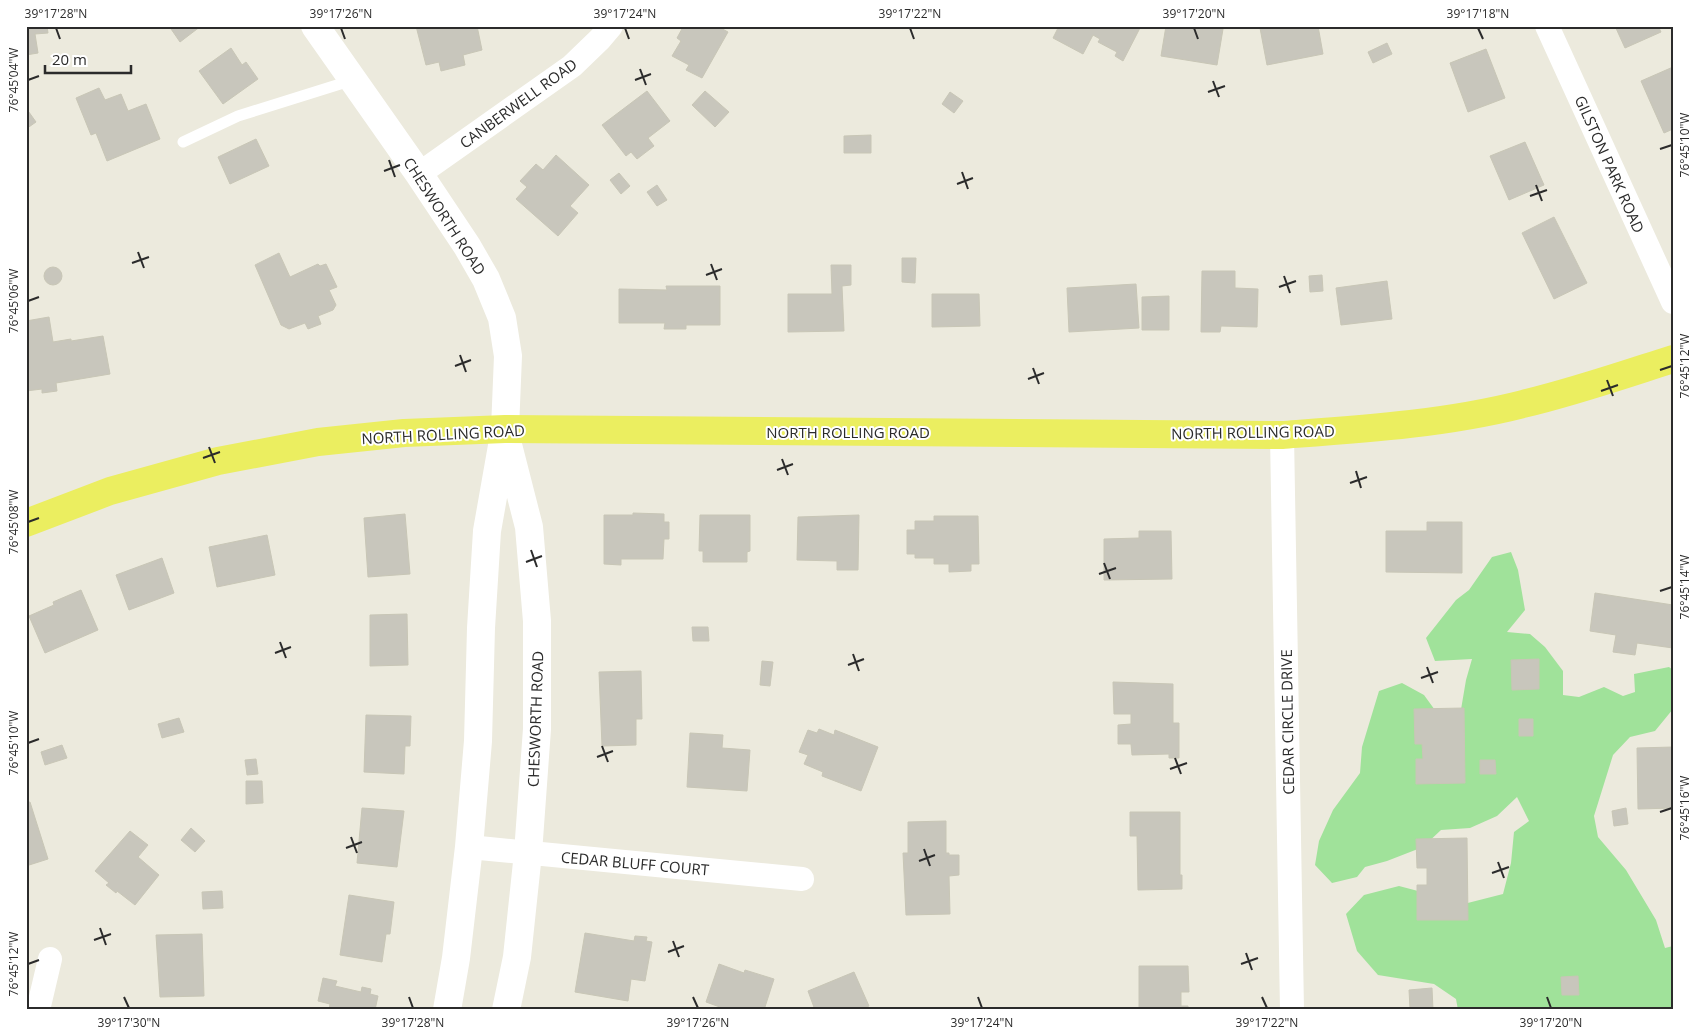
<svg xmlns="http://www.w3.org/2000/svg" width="1699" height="1036" font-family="'Open Sans',sans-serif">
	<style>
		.green { fill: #a0e29a }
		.building { fill: #c8c6bc; stroke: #c8c6b6 }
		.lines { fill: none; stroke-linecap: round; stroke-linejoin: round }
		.lane { stroke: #fff; stroke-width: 11 }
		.street { stroke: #fff; stroke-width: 24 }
		.secondary { stroke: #fff; stroke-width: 28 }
		.primary { stroke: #ebee60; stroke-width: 28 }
		.ticks { fill: none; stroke: #2b2b2b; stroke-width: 2 }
		.labels { text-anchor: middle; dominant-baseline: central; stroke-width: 4; stroke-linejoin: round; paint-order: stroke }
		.street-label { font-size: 15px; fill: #2b2b2b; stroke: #fff }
		.neatline { fill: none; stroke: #2b2b2b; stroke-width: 2 }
		.ticks-label { font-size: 12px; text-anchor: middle; fill: #2b2b2b }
	</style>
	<rect width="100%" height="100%" fill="#eceadd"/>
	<path class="green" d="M1511 552 1518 570 1525 610 1507 632 1530 634 1545 647 1563 671V695L1579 697 1604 687 1623 696 1635 692 1634 674 1669 667 1673 670V709L1655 731 1630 737 1613 755 1594 816 1598 837 1626 870 1656 920 1665 948 1673 946V1010H1458L1456 999 1434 984 1378 975 1357 951 1346 914 1364 895 1399 886 1437 896 1452 907 1503 894 1511 863 1514 832 1529 821 1517 797 1497 816 1470 828 1441 830 1423 847 1387 861 1365 867 1357 877 1332 883 1315 865 1319 841 1333 810 1360 773 1362 747 1379 691 1402 683 1424 695 1456 739 1466 680 1472 659 1435 661 1426 638 1456 600 1469 590 1492 557Z"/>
	<path class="building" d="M26 26H47L48 33 35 34 38 53 26 55Z
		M169 26H201L180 42Z
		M416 26H477L482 50 463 55 465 65 441 71 439 62 426 65Z
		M688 26H717L728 32 702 78 686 70 689 65 672 56 681 41 677 38 683 27 687 29Z
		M1059 26H1141L1123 61 1115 56 1117 52 1098 42 1100 39 1093 35 1083 54 1053 38Z
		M1166 26H1207L1223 29 1217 65 1161 56Z
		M1269 26H1318L1323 54 1267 65 1260 28Z
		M1615 26H1658L1661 32 1625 48Z
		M1387 43 1392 54 1373 63 1368 52Z
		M231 48 242 65 246 62 258 79 223 104 199 71Z
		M1486 49 1505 98 1468 112 1450 63Z
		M1673 67V129L1664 133 1641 81Z
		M99 88 105 100 121 94 128 111 146 104 160 139 107 161 96 133 91 135 76 98Z
		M647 91 670 121 648 138 654 146 637 159 631 152 626 156 602 125Z
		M705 91 729 112 715 127 692 105Z
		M950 92 963 101 954 113 942 104Z
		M26 108 36 122 26 129Z
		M871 135V153H844V136Z
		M256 139 269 166 230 184 218 157Z
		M1525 142 1544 185 1509 200 1490 156Z
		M556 155 589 185 570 206 578 213 558 236 516 199 527 187 520 181 536 164 543 170Z
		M619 173 630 186 621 194 610 180Z
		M657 185 667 200 657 206 647 192Z
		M1554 217 1587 283 1554 299 1522 233Z
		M279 253 290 277 318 264 320 266 326 264 337 287 329 290 336 305 333 310 318 316 321 324 308 329 305 323 289 329 281 325 255 265Z
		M902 258H916L915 283 902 282Z
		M831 265H851V285L842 286 844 331 788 332V294H832Z
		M44 276a9 9 0 1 1 18 0a9 9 0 1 1-18 0Z
		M1202 271H1235V288L1258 289 1257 327 1221 326 1220 332H1201Z
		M1322 275 1323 291 1310 292 1309 276Z
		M1387 281 1392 319 1341 325 1336 288Z
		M1136 284 1139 328 1069 332 1067 288Z
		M666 286H720V325H686V329H664L665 323H619V289L667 290Z
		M932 294H979L980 326 932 327Z
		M1169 296V330H1142V297Z
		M49 317 53 342 71 339V341L103 336 110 374 56 383 57 391 42 393V389L26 391V321Z
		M633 513 664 514V522H669V539H664L663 559H621V565L604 564V515H633Z
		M405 514 410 574 368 577 364 518Z
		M700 515H750V551L747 552V562H703V551H699Z
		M859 515 858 570H837V561L797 560 798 517Z
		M934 516H978L979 564H971V571L949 572V564H934V558H915V554H907V530H915V521H934Z
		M1427 522H1462V573L1386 572V531H1427Z
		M1139 531H1171L1172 579 1104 580V539L1139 538Z
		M267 535 275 575 217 587 209 547Z
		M162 558 174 593 129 610 116 575Z
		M81 590 98 630 45 653 29 616 54 605 53 602Z
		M1595 593 1673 605V648L1637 643 1635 655 1613 652 1616 635 1590 631Z
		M407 614 408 665 370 666V615Z
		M692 627H708L709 641H693Z
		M1539 659V689L1512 690 1511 660Z
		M762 661 773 662 770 686 760 685Z
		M641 671 642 719H636V745L602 746 599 672Z
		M1113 682 1173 684V723H1179V758H1169V754L1132 755 1131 744H1118V725L1131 724V714H1114Z
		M1464 708 1465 783 1416 784V759H1423L1422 744H1415L1414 709Z
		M366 715 411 716 410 746H405L404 774 364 772Z
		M179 718 184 732 162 738 158 724Z
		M1519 719H1533V736H1519Z
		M819 729 834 735 835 730 878 747 861 791 822 776 823 772 804 764 808 755 799 752 808 730 817 733Z
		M690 733 723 735 722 748 750 750 747 791 687 787Z
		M62 745 67 758 45 765 41 752Z
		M1673 747V808L1638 809 1637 748Z
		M256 759 258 774 247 775 245 760Z
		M1480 760H1495L1496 774H1480Z
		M246 781H262L263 803 246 804Z
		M30 802 48 859 26 866V803Z
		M362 808 404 811 397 867 357 863Z
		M1626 808 1628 824 1614 826 1612 811Z
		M1130 812H1180V875H1182V889L1138 890 1137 836H1130Z
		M946 821V853H949V855H959V875L949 876 950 914 906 915 903 853H908V822Z
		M191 828 205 841 195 852 181 840Z
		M130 831 148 845 138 857 159 875 135 905 117 891 116 893 106 885 109 883 95 871Z
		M1467 838 1468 920H1417V885H1427V868H1417L1416 839Z
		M222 891 223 908 203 909 202 892Z
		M349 895 394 902 390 934H386L382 962 340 955Z
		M585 933 634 941 635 936 647 937 646 941 652 942 645 981 631 979 628 1001 575 992Z
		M202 934 204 996 160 997 156 935Z
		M719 964 744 973 745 970 774 979 764 1010H728L706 1002Z
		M1139 966H1188L1189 992H1181V1006H1188V1010H1139Z
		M854 972 869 1006 859 1010H815L808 991Z
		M1578 976 1579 995H1562L1561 977Z
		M323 978 337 981 335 986 361 992 362 987 371 989 370 994 378 996 375 1010H329L330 1004 318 1001Z
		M1432 988 1433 1010H1446H1395V1008H1410L1409 990Z"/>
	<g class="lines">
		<path class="lane" d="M183 142 238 116 353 80"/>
		<path class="street" d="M1547 26 1673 302
			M419 174 572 66 600 39 611 26
			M1282 435 1292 1010
			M469 847 802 879
			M38 1010 50 959"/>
		<path class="secondary" d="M315 26 419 174 467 246 486 279 502 318 508 356 505 429 487 531 481 628 478 741 469 847 456 958 447 1010
			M506 1010 517 957 528 853 537 729V621L529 527 507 441"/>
		<path class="primary" d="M26 523 110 491 218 461 318 442 404 433 505 429 1282 435C1363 429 1444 424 1523 404 1574 392 1623 375 1673 359"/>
	</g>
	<path class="ticks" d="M56 28 60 39M341 28 345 39M625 28 629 39M910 28 914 39M1194 28 1198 39M1478 28 1483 39M640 69 646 85M28 80 39 76M635 80 651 74M1213 81 1219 97M1208 92 1225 86M1660 149 1672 145M389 160 395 177M384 171 400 165M962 172 968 189M957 184 973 178M1536 185 1542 201M1530 196 1547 190M138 252 144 268M132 263 149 257M711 264 717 280M706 275 722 269M1284 276 1290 293M1279 287 1296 281M28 301 39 297M460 355 466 372M455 366 471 360M1033 368 1039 384M1660 370 1672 366M1028 379 1044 373M1607 380 1613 396M1601 391 1618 385M209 447 215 463M203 458 220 452M782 459 788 475M777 470 793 464M1356 471 1361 488M1350 483 1367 477M28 522 39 518M531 550 537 567M526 562 542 556M1104 563 1110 579M1099 574 1116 568M1660 591 1672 587M280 642 286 658M275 653 291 647M853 654 859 671M848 665 864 659M1427 667 1433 683M1421 678 1438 672M28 743 39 739M602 746 608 762M597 757 613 751M1175 758 1181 774M1170 769 1187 763M1660 812 1672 808M351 837 357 853M346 848 362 842M924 849 930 866M919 861 935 855M1498 862 1504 878M1492 873 1509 867M100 928 106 945M94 940 111 934M673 941 679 957M668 952 684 946M1246 953 1252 970M28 964 39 960M1241 964 1258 958M124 997 129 1008M409 997 413 1008M693 997 698 1008M978 997 982 1008M1262 997 1267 1008M1547 997 1551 1008"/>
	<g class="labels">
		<g class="street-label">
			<text transform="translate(518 103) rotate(-36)">CANBERWELL ROAD</text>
			<text transform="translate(1610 164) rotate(66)">GILSTON PARK ROAD</text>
			<text transform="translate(445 216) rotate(57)">CHESWORTH ROAD</text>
			<text x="848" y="432">NORTH ROLLING ROAD</text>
			<text transform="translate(1253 432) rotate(-1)">NORTH ROLLING ROAD</text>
			<text transform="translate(443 434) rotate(-3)">NORTH ROLLING ROAD</text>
			<text transform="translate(535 719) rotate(-88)">CHESWORTH ROAD</text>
			<text transform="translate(1287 722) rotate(-91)">CEDAR CIRCLE DRIVE</text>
			<text transform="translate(635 863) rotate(5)">CEDAR BLUFF COURT</text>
		</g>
	</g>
	<rect width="1699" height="1036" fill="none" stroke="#ffffff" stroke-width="55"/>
	<path d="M45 65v8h86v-8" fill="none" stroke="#2b2b2b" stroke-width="2.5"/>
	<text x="52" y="65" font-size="15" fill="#2b2b2b" stroke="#ffffff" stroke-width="4" paint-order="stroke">20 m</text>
	<rect x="28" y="28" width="1644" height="980" class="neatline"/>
	<g class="ticks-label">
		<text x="56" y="18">39°17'28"N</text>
		<text x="341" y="18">39°17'26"N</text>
		<text x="625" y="18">39°17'24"N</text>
		<text x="910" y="18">39°17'22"N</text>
		<text x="1194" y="18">39°17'20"N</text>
		<text x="1478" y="18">39°17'18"N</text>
		<text transform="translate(14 80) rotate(-90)" y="4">76°45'04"W</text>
		<text transform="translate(1685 145) rotate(-90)" y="4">76°45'10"W</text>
		<text transform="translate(14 301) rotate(-90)" y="4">76°45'06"W</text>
		<text transform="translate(1685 366) rotate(-90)" y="4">76°45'12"W</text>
		<text transform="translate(14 522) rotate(-90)" y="4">76°45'08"W</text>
		<text transform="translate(1685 587) rotate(-90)" y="4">76°45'14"W</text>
		<text transform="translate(14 743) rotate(-90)" y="4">76°45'10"W</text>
		<text transform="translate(1685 808) rotate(-90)" y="4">76°45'16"W</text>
		<text transform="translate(14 964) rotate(-90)" y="4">76°45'12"W</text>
		<text x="129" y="1027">39°17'30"N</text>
		<text x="413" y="1027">39°17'28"N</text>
		<text x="698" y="1027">39°17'26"N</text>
		<text x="982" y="1027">39°17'24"N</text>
		<text x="1267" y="1027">39°17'22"N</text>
		<text x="1551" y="1027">39°17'20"N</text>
	</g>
</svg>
